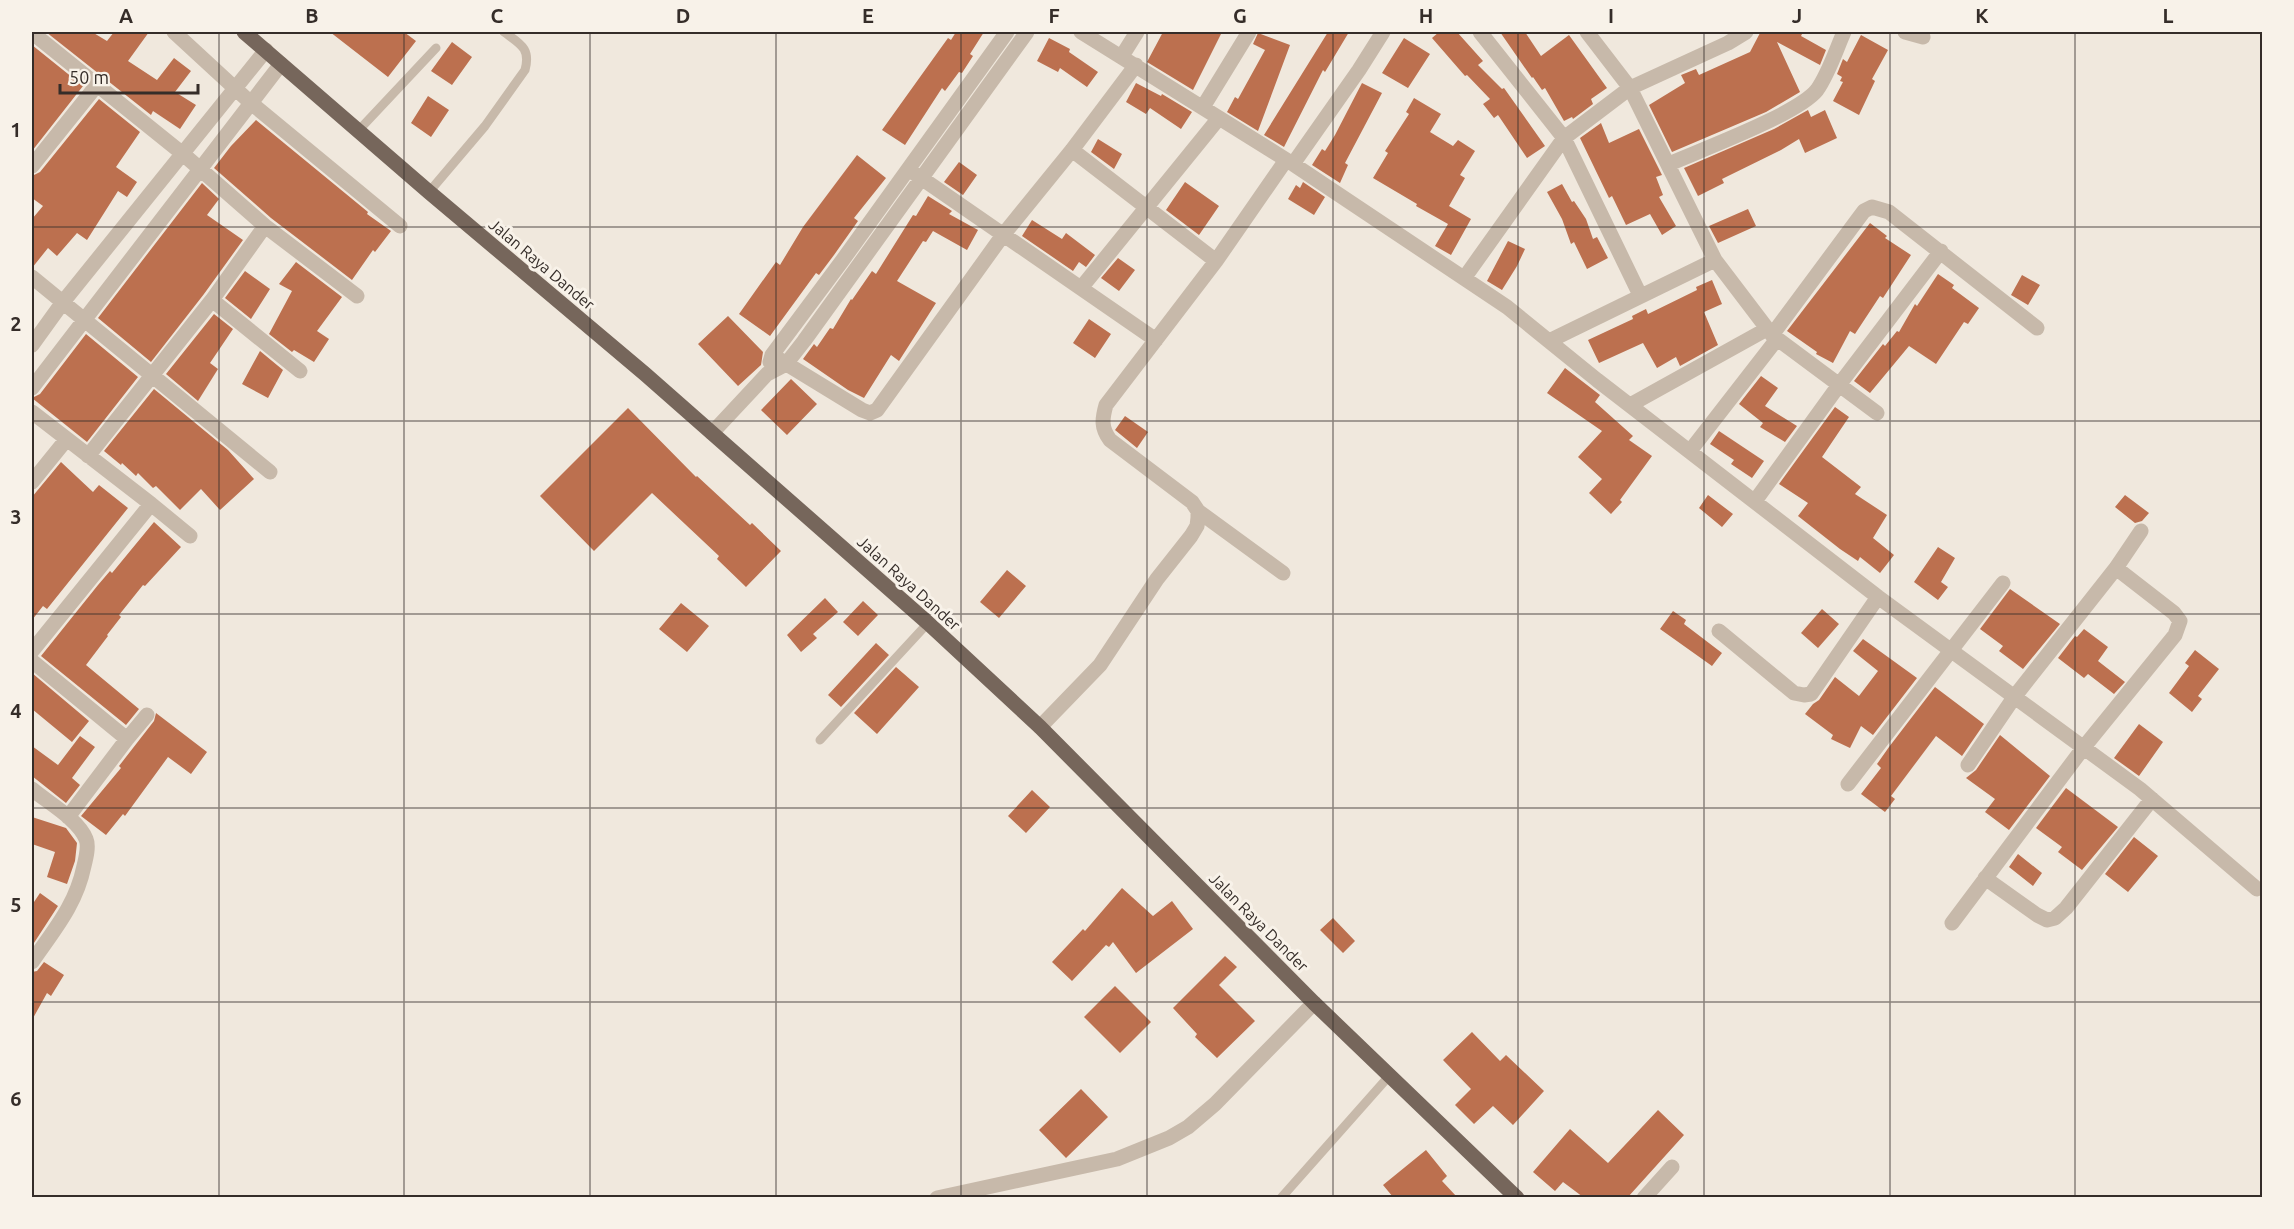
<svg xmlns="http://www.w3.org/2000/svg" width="2294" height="1229" font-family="Ubuntu,sans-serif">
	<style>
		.building { fill: #bc704f }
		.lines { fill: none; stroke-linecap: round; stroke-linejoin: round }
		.lane { stroke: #c7b9aa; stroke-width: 9 }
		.street { stroke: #c7b9aa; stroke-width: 15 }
		.primary { stroke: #76665b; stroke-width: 15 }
		.grid { fill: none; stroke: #352d29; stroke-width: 1.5; stroke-opacity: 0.55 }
		.labels { text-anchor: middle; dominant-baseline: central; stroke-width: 6; stroke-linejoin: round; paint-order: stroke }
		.street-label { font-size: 16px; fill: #352d29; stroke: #f8f2e9 }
		.neatline { fill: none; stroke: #352d29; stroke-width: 2 }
		.grid-label { font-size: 20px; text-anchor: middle; font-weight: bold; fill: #352d29 }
	</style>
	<rect width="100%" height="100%" fill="#f0e8dd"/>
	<path class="building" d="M46 32H92L107 41 114 32H149L128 61 157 80 174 58 191 71 175 92 196 105 180 129 153 111 151 115Z
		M330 32H404L416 41 388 77Z
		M956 32H984L970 54 973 56 962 73 959 72 945 91 942 88 905 145 882 130 948 38 951 40Z
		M1163 32H1222L1193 90 1147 62Z
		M1328 32H1349L1325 72 1323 70 1284 147 1264 135Z
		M1439 32H1457L1483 61 1478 65 1502 89 1504 88 1545 146 1527 158 1498 115 1494 118 1483 104 1490 99 1467 75 1465 76 1432 38Z
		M1500 32H1525L1541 56 1569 35 1607 88 1591 99 1593 104 1573 119 1572 117 1564 121 1545 88 1542 90 1533 77 1532 78Z
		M1758 32H1803L1801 36 1826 50 1820 65 1777 42 1800 92 1766 112 1672 152 1649 105 1685 83 1681 75 1696 69 1699 75 1750 52 1760 33Z
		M1258 33 1290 45 1258 131 1227 112 1235 97 1238 99 1265 50 1253 44Z
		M1861 35 1888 50 1872 79 1875 81 1859 115 1833 101 1843 82 1840 81 1842 77 1837 74 1843 59 1847 62Z
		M1049 38 1070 49 1069 52 1098 72 1087 87 1060 68 1058 72 1037 61Z
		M1404 38 1430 54 1408 88 1382 73Z
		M452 42 472 57 452 85 431 71Z
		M32 45 83 86 32 151Z
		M1136 83 1161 96 1162 94 1192 112 1181 129 1150 108 1146 114 1126 102Z
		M1362 83 1382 93 1345 163 1348 165 1340 183 1312 165 1322 149 1325 151 1335 135Z
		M428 96 449 110 431 137 411 123Z
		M1414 98 1441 114 1430 132 1453 146 1458 140 1475 151 1460 175 1465 178 1449 206 1471 219 1451 255 1435 246 1448 224 1416 206 1417 204 1373 178 1388 153 1385 151 1409 114 1406 112Z
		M99 99 140 132 116 167 137 182 127 197 118 191 87 240 77 233 57 256 48 248 32 268V219L43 206 32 198V176L40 172Z
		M1808 110 1811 117 1825 110 1837 138 1805 153 1799 139 1781 150 1722 179 1724 183 1698 196 1684 168 1774 129Z
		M256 120 368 212 367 214 391 231 375 252 373 250 352 280 271 218 214 168 231 146Z
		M1601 123 1609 143 1639 129 1662 175 1656 177 1663 195 1659 197 1676 226 1662 235 1650 214 1626 225 1612 196 1609 198 1580 138Z
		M1098 139 1122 154 1114 169 1091 152Z
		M857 155 886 178 854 218 858 221 834 255 819 275 816 273 770 336 739 314 776 262 780 265 803 227Z
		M959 162 977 175 963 195 944 182Z
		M1185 182 1219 206 1199 235 1166 210Z
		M1303 182 1325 197 1314 215 1288 199 1296 185 1300 188Z
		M202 183 219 199 207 215 243 240 204 294 151 362 98 318Z
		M1562 184 1572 202 1574 201 1586 219 1593 239 1597 237 1608 258 1587 269 1574 242 1571 244 1562 219 1547 192Z
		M928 196 952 211 949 214 978 230 967 250 933 231 926 242 923 241 897 281 936 303 899 361 891 355 864 398 848 390 803 359 814 344 817 347 830 328 833 329 851 299 852 300 872 271 876 274 913 215 916 216Z
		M1748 209 1756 226 1718 243 1709 226Z
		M1032 220 1062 239 1066 233 1095 255 1086 267 1079 262 1073 271 1022 236Z
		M1870 223 1887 236 1885 238 1911 255 1883 298 1880 296 1855 334 1850 331 1833 363 1816 354 1817 352 1787 331Z
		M1508 241 1525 249 1517 266 1502 290 1487 281Z
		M1118 258 1135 270 1119 291 1101 278Z
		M296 262 342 297 317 331 329 339 314 362 294 350 292 352 269 334 292 291 279 284Z
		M245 271 270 289 251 319 225 298Z
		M1938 274 1954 285 1952 288 1979 308 1968 324 1964 322 1936 364 1909 346 1870 393 1854 381 1883 344 1885 346 1897 331 1899 332 1915 304 1917 306Z
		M2022 275 2040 285 2028 305 2011 295Z
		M1712 280 1722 304 1704 312 1718 345 1680 366 1676 357 1657 368 1643 343 1599 363 1588 340 1633 319 1632 316 1646 309 1648 314 1697 290 1696 287Z
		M214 314 233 329 210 363 218 369 198 401 166 374Z
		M728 316 763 352 761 365 738 386 698 344Z
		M1089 319 1111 334 1095 358 1073 343Z
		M86 334 138 377 87 442 32 398 40 394Z
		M260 351 283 370 268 398 242 384Z
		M1565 368 1600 395 1595 402 1633 436 1629 440 1652 456 1620 500 1622 502 1611 514 1589 493 1602 479 1578 457 1602 431 1547 393Z
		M1761 376 1778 388 1765 406 1797 426 1785 442 1760 427 1763 423 1739 404Z
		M791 379 817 404 787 435 761 410Z
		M154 389 228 450 254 479 220 510 201 489 180 510 156 486 153 488 138 473 136 476 122 463 121 465 104 451Z
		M1835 407 1849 417 1822 457 1861 487 1855 494 1887 515 1873 538 1894 555 1880 573 1860 557 1858 561 1840 549 1798 516 1808 503 1779 484Z
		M628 408 696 477 697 476 750 525 752 523 781 551 746 587 717 559 719 556 652 493 594 551 540 496Z
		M1125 416 1148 432 1137 448 1115 430Z
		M1719 431 1764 461 1752 478 1731 464 1734 460 1710 444Z
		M61 462 93 492 99 485 128 508 47 609 43 606 32 620V497Z
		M1708 495 1733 514 1722 527 1699 508Z
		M2125 495 2149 513 2142 521 2135 523 2115 507Z
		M154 522 181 547 145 586 143 585 119 615 121 617 107 635 108 636 86 665 139 709 126 725 41 656 98 585 110 571 112 573Z
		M1938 547 1955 558 1941 582 1948 587 1938 600 1914 582Z
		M1007 570 1026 586 999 618 980 602Z
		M2010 589 2060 624 2023 669 1999 651 2003 646 1980 629Z
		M825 598 838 612 813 634 817 638 801 652 787 635Z
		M863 601 878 615 858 636 843 622Z
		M681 603 709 626 687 652 659 629Z
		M1822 609 1839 624 1818 648 1801 633Z
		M1673 611 1686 620 1684 624 1722 653 1712 666 1660 629Z
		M2084 629 2108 647 2098 661 2125 682 2114 694 2088 674 2084 678 2058 658 2075 636 2077 637Z
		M1863 639 1917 678 1873 735 1861 726 1850 748 1831 739 1833 735 1805 714 1813 704 1819 700 1835 677 1859 696 1878 671 1853 651Z
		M876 643 889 655 841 707 828 695Z
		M2195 650 2219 669 2198 696 2202 699 2192 712 2169 693 2189 666 2185 663Z
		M896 667 919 687 877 734 854 713Z
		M32 673 89 721 72 742 32 709Z
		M1935 687 1984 724 1962 756 1936 736 1891 796 1895 799 1885 812 1861 794 1881 768 1877 764 1889 747Z
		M156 713 207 752 191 774 168 757 125 816 123 814 106 835 81 816 121 768 119 766 154 721Z
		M2139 724 2163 742 2139 776 2114 758Z
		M2000 735 2050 776 2009 830 1985 812 1995 799 1966 778 1976 770Z
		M80 736 95 747 72 778 80 785 66 803 32 776V746L58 765Z
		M2066 788 2118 827 2082 870 2058 852 2062 847 2036 828Z
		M1032 790 1050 807 1026 833 1008 816Z
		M32 817 66 828 77 843 75 861 67 884 47 877 55 852 32 844Z
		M2134 837 2158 856 2128 892 2105 874Z
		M2018 854 2042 873 2033 886 2009 867Z
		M1122 888 1153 916 1172 901 1193 929 1136 973 1113 942 1109 947 1106 945 1072 981 1052 962 1083 929 1085 931Z
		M40 893 58 906 32 946V905Z
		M1333 918 1355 941 1343 953 1320 930Z
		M1225 956 1237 967 1219 985 1255 1021 1217 1058 1195 1037 1197 1034 1173 1008Z
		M44 962 64 975 51 996 47 993 32 1020V972L37 971Z
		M1115 986 1151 1022 1120 1053 1084 1017Z
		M1472 1032 1500 1061 1506 1055 1544 1091 1513 1125 1493 1106 1474 1124 1455 1105 1471 1089 1443 1060Z
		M1081 1089 1108 1117 1066 1158 1039 1130Z
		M1658 1110 1684 1135 1628 1197H1583L1563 1182 1555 1191 1533 1172 1570 1129 1608 1163Z
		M1426 1150 1447 1176 1442 1181 1457 1197H1393L1383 1185Z"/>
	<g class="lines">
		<path class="lane" d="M358 131 436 48
			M429 192 485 126 525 70C531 48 520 44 504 32
			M820 740 928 623
			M1281 1198 1390 1075"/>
		<path class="street" d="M174 32 251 103 400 226
			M1081 32 1293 164 1507 307 1597 380 1878 597 2140 789 2257 889
			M1480 32 1564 138 1640 295
			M1587 32 1630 88 1715 260 1772 335 1877 413
			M1905 32 1923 37
			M32 34 35 35 183 154 265 226 357 296
			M1122 56 1137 32
			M1203 107 1249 32
			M1072 150 1216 261
			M1293 164 1359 70 1383 32
			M1669 164C1701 150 1798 114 1817 90 1829 73 1836 50 1844 32
			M32 166 97 85
			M914 173 1156 340
			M32 277 270 472
			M1465 277 1564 138 1630 88 1728 43 1746 32
			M1081 288 1219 118
			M212 300 300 371
			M1772 335 1858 219 1864 211 1872 207 1889 212 2037 328
			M1549 341 1715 260
			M32 345 63 302 266 50
			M772 355 862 410 870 413 877 410 1003 235 1072 150 1136 65
			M770 362 772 355 842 261 1007 32
			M32 388 281 64
			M1630 405 1767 329
			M32 412 151 504 32 651
			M712 433 767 374 786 364 804 341 1027 32
			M1690 451 1777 339
			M88 456 212 300 265 226
			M32 482 66 440
			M1755 501 1839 385 1941 251
			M151 504 190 536
			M1198 511 1283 573
			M1719 631 1794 693 1804 695 1811 694 1878 597
			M32 661 127 739 68 817
			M1040 727 1100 665 1157 579 1191 536 1197 526 1198 518V511L1192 502 1110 440C1101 428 1102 419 1106 405L1216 261 1286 160
			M127 739 147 715
			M1968 765 2015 696 2116 568 2141 531
			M1848 784 2003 583
			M32 789C47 802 78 819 86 839 89 846 86 858 84 866 76 905 54 930 32 962
			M1985 878 2037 915 2047 920 2055 918 2066 908 2152 799
			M1952 923 2084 747 2175 635 2180 621 2174 613 2116 568
			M937 1198 1117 1159 1169 1138 1188 1127 1215 1104 1314 1003
			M1644 1198 1672 1167"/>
		<path class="primary" d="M244 32 429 192 645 374 928 623 1040 727 1314 1003 1517 1198"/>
	</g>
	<path class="grid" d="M219 32V1198M404 32V1198M590 32V1198M776 32V1198M961 32V1198M1147 32V1198M1333 32V1198M1518 32V1198M1704 32V1198M1890 32V1198M2075 32V1198M32 227H2262M32 421H2262M32 614H2262M32 808H2262M32 1002H2262"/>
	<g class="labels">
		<g class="street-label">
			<text transform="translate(542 264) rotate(40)">Jalan Raya Dander</text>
			<text transform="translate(909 583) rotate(42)">Jalan Raya Dander</text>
			<text transform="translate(1259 922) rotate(45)">Jalan Raya Dander</text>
		</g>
	</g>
	<rect width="2294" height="1229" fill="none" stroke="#f8f2e9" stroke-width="66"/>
	<path d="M60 84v9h138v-9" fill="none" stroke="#352d29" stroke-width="3"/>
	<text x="69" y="84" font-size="18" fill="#352d29" stroke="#f8f2e9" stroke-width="4.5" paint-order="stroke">50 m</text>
	<rect x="33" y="33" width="2228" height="1163" class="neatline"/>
	<g class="grid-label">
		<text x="126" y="23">A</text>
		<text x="312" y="23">B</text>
		<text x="497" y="23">C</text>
		<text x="683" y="23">D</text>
		<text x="868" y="23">E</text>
		<text x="1054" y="23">F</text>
		<text x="1240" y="23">G</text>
		<text x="1426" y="23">H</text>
		<text x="1611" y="23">I</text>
		<text x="1797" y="23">J</text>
		<text x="1982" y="23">K</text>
		<text x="2168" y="23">L</text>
		<text x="16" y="137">1</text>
		<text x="16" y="331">2</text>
		<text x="16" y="524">3</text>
		<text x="16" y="718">4</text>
		<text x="16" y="912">5</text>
		<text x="16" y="1106">6</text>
	</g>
</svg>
